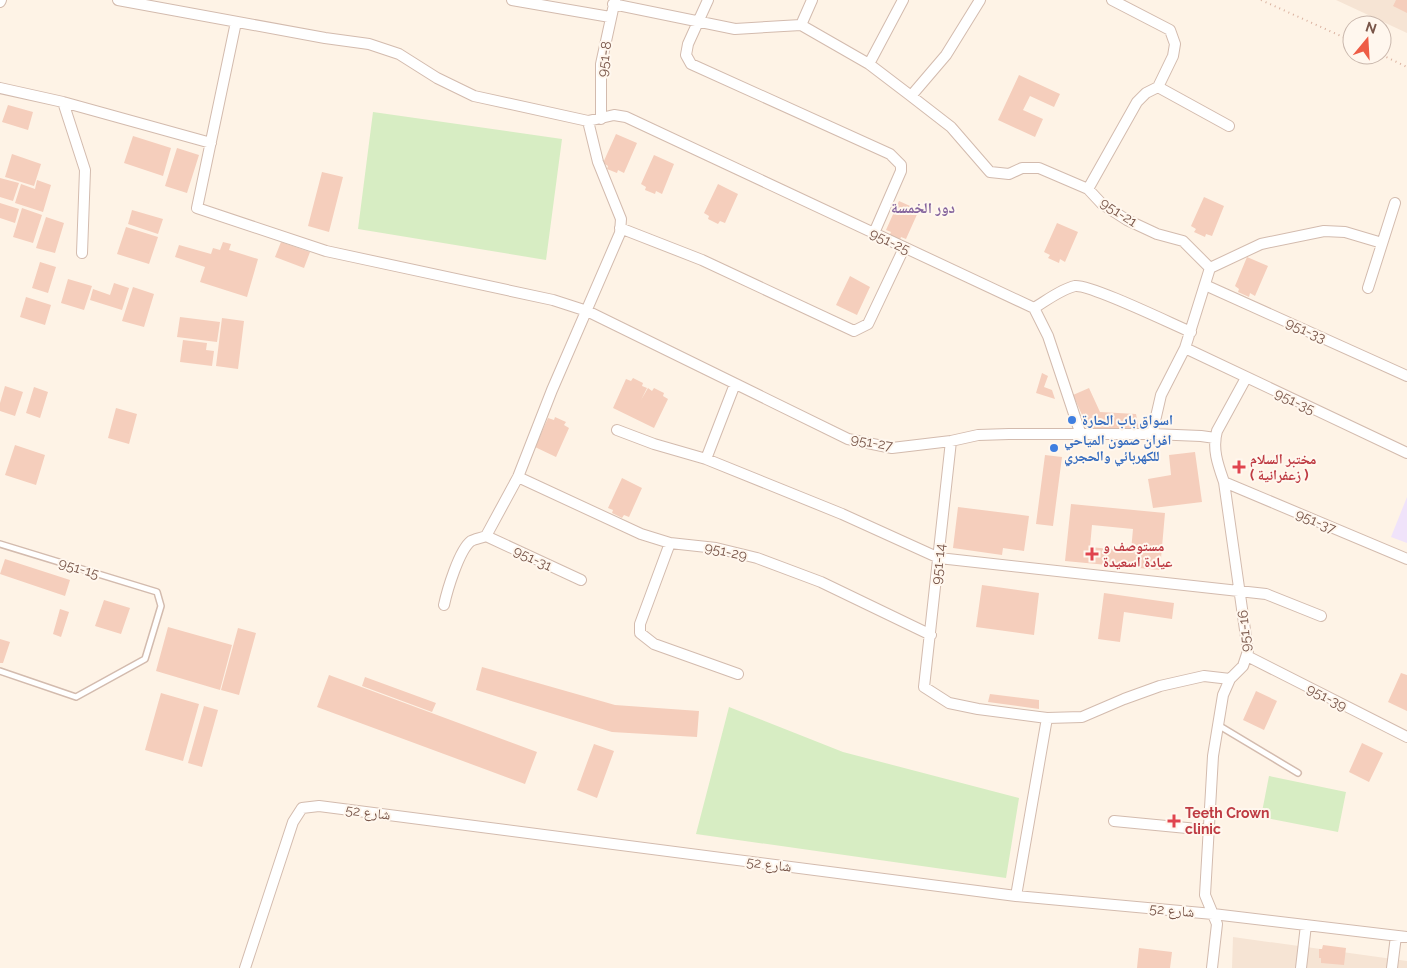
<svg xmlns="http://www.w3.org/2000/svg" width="1407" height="968" font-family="Raleway,'Noto Naskh Arabic',sans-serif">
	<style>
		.residential { fill: #f6e4d4 }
		.education { fill: #f0e3fa }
		.green { fill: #d7edc3 }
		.building { fill: #f5cebc; fill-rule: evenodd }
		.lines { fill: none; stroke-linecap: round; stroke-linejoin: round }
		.lane-casing { stroke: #d3bbae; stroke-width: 8 }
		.street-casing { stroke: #d3bbae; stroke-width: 12 }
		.path { stroke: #dab19f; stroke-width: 2; stroke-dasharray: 1 4; stroke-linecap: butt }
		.lane { stroke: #fff; stroke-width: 5 }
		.street { stroke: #fff; stroke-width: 10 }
		.shop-dot { fill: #3f7fe0; stroke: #fff7ee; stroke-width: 2 }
		.health-dot { fill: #e0444e; stroke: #fff7ee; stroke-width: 2 }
		.labels { text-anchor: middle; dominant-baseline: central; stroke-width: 4; stroke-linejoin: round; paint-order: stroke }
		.street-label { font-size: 14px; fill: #795649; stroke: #fff7ee }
		.shop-label { font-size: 14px; font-weight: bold; fill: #366cbe; stroke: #fff7ee; text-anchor: start }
		.health-label { font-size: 14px; font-weight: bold; fill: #be3a42; stroke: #fff7ee; text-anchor: start }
		.neighbourhood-label { font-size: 15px; font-weight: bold; fill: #85649d; stroke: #fff7ee }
	</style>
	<rect width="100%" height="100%" fill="#fef3e6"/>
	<path class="residential" d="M1336 0H1407V33Z
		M1233 937 1407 961V968H1232Z"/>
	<path class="education" d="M1407 497V543L1391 537Z"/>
	<path class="green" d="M373 112 562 139 546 260 358 229Z
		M729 707 843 752 1019 798 1006 878 696 834Z
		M1269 776 1346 792 1338 832 1261 817Z"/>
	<path class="building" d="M1396 0H1407V13L1393 6Z
		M1019 75 1060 94 1054 107 1030 96 1023 110 1043 119 1035 137 998 120Z
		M8 105 33 112 28 130 2 122Z
		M616 134 637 143 624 173 618 170 617 173 607 169 608 166 603 163Z
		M133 136 171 148 163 176 124 163Z
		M177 148 199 155 187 193 165 186Z
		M12 154 41 164 34 186 5 177Z
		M654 155 674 164 662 194 656 191 655 194 645 190 646 187 641 184Z
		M322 172 343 177 329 232 308 226Z
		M0 178 19 183 13 201 0 197Z
		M37 180 51 185 43 212 15 203 21 184 35 189Z
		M718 184 738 194 725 223 720 221 718 224 708 219 709 216 704 213Z
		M1204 197 1224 206 1212 236 1206 234 1205 237 1194 232 1196 229 1191 226Z
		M899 201 919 210 906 239 901 237 900 240 889 236 891 232 886 230Z
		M0 203 19 209 15 223 0 218Z
		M22 208 42 215 33 243 13 237Z
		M132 210 163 219 158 234 128 224Z
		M46 217 64 223 55 253 36 248Z
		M1057 223 1078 232 1065 262 1060 259 1059 263 1048 258 1050 255 1044 252Z
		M126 227 158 237 149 264 117 254Z
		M223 242 231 244 229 250 258 259 247 297 200 282 205 267 175 257 179 245 211 254 213 248 220 250Z
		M281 242 310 252 304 268 275 257Z
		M1247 257 1268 266 1255 296 1250 293 1249 297 1238 292 1239 289 1235 286Z
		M40 262 56 267 48 293 32 288Z
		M850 276 870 287 857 315 836 305Z
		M68 279 92 286 84 310 61 303Z
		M114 283 129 288 122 310 90 300 93 289 110 295Z
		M133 287 154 294 144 327 122 321Z
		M26 297 51 305 45 325 20 317Z
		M180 317 220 322 217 342 177 337Z
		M222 318 244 321 238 369 216 366Z
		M183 340 207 343 206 350 214 351 212 366 180 362Z
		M1042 373 1048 376 1044 387 1052 390 1055 399 1036 393Z
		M633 378 643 383 642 386 647 388 641 400 648 388 652 391 654 388 664 393 663 396 668 399 654 428 613 408 626 379 631 381Z
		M5 386 23 392 15 416 0 411V403Z
		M34 387 48 392 40 418 26 413Z
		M1089 388 1100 412 1136 414 1139 430 1088 428 1073 395Z
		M116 408 137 414 129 444 108 438Z
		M555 417 566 422 564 425 569 428 556 457 535 447 548 418 554 420Z
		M15 445 45 455 36 485 5 475Z
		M1195 452 1202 502 1153 508 1148 479 1171 475 1169 455Z
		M1045 455 1062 457 1053 526 1036 524Z
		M622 478 642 488 629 517 624 515 622 518 612 513 613 510 608 508Z
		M1071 504 1165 513 1160 570 1065 561ZM1092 525 1133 529 1131 551 1090 547Z
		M958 507 1029 516 1024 551 1003 548 1002 555 953 548Z
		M5 559 70 580 65 596 0 574Z
		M982 585 1039 593 1034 635 976 627Z
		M1104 593 1174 603 1172 619 1124 612 1120 642 1098 639Z
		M104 600 130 608 121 634 95 626Z
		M60 609 69 612 61 637 53 634Z
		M168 627 232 645 220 690 156 671Z
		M238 628 256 633 239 695 221 690Z
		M0 639 10 642 3 663H0Z
		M482 667 615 705 699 711 697 737 612 732 476 690Z
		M1401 673 1407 675V711L1388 702Z
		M329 675 537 752 525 784 317 707Z
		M365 677 436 703 432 712 362 686Z
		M1256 691 1277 701 1264 730 1243 720Z
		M161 693 199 704 183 761 145 750Z
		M990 694 1039 700V709L988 702Z
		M204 706 218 710 202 767 188 763Z
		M1362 743 1383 753 1369 782 1349 772Z
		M594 744 614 751 597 798 577 790Z
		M1323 945 1346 948 1344 965 1321 963V958H1319V949H1322Z
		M1139 948 1172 952 1170 968H1137Z"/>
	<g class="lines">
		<defs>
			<path id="lane" d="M0 544 157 592 161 606 145 659 76 697 0 671
				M1218 725 1298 773"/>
			<path id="street" d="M118 0 325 38 369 44 399 54 437 78 474 96 588 121 614 115 626 117 1034 308C1046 301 1061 289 1075 286 1090 284 1172 324 1191 332
				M512 0 610 17
				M708 0 688 44 686 55 691 64 890 154 901 165V171L874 233
				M0 2 1 0
				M613 4 735 29 801 25 869 64 911 96 951 127 990 172 1009 174 1022 168H1039L1088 189 1102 204 1127 220 1157 234 1183 241 1210 268
				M236 22 197 208 326 251 553 300 587 311 848 439 892 448 951 441 978 435 1009 434H1152L1201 436 1215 438
				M801 25 812 0
				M869 64 903 0
				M1158 87 1229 126
				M0 88 63 102 211 143
				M911 96 946 55 980 0
				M63 102 85 170 82 253
				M601 119V64L615 0
				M1088 189 1137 102 1146 93 1158 87 1173 56 1175 44 1170 30 1112 0
				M620 228 702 260 854 331 868 324 904 248
				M1210 268 1261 244 1324 231 1345 232 1382 243
				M1205 285 1407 376
				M1368 288 1395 203
				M1034 308 1048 336 1081 435
				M1185 348 1407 453
				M617 430 654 444 706 459 842 514 939 558 1266 594 1321 616
				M1152 434 1161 395 1185 348 1210 268
				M951 441 924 687 949 703 978 709 1047 718 1082 717 1124 699 1160 686 1204 676 1230 679
				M706 459 735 384
				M518 477 641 534 670 543 716 548 757 558 821 582 931 635
				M1224 482 1407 559
				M486 536 581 580
				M670 543 640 624V633L654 644 738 674
				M444 605C447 591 459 550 471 541 475 539 481 538 486 536L518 477 552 390 620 233 621 219 598 162 588 121
				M1247 656 1407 737
				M1114 821 1208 830
				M1016 896 1047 718
				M245 968 293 822 302 808 319 806 1016 896 1213 914 1407 937
				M1212 968 1217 924 1205 895 1213 756 1223 695 1230 679 1243 666 1248 651 1224 482C1218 465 1212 449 1217 431L1246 378
				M1301 968 1306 925
				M1392 968 1396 936"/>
		</defs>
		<use href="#lane" class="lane-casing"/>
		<use href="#street" class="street-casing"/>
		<path class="path" d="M1261 0 1352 41
			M1382 55 1407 67"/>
		<use href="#lane" class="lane"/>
		<use href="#street" class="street"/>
	</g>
	<g class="shop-dot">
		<circle cx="1072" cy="420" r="5"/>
		<circle cx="1054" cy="448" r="5"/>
	</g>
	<g class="health-dot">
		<path d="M1236.5 459.5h5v5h5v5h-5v5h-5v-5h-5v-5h5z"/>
		<path d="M1089.5 546.5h5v5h5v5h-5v5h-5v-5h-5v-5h5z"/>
		<path d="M1171.5 813.5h5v5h5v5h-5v5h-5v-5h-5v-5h5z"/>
	</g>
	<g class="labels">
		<g class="street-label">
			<text transform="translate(604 59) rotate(-83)">951-8</text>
			<text transform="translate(1119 212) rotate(33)">951-21</text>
			<text transform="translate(890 241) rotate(25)">951-25</text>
			<text transform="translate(1306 330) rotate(24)">951-33</text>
			<text transform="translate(1295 401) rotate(25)">951-35</text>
			<text transform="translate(872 442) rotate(10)">951-27</text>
			<text transform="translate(1316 521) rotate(23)">951-37</text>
			<text transform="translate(726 551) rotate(12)">951-29</text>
			<text transform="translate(533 558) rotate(25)">951-31</text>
			<text transform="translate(938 564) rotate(-84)">951-14</text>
			<text transform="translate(79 568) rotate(17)">951-15</text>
			<text transform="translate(1244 631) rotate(-95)">951-16</text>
			<text transform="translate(1327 697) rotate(27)">951-39</text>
			<text transform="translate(368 812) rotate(7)">شارع 52</text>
			<text transform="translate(769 864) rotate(7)">شارع 52</text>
			<text transform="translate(1172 910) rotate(5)">شارع 52</text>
		</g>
		<g class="shop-label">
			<text x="1082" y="420">اسواق باب الحارة</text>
			<text x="1064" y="440">افران صمون المياحي<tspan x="1064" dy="16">للكهربائي والحجري</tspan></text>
		</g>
		<g class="health-label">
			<text x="1250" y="459">مختبر السلام<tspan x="1250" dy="16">( زعفرانية )</tspan></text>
			<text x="1103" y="546">مستوصف و<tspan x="1103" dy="16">عيادة اسعيدة</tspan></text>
			<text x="1185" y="813">Teeth Crown<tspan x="1185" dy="16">clinic</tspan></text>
		</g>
		<g class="neighbourhood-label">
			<text x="923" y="208">دور الخمسة</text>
		</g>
	</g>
	<g transform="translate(1367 40) rotate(18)"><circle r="24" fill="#fff7ee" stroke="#c9b7ac"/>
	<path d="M0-4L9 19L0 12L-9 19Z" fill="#ee5c45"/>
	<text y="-8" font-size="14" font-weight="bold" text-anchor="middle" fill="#795649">N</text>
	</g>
</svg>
